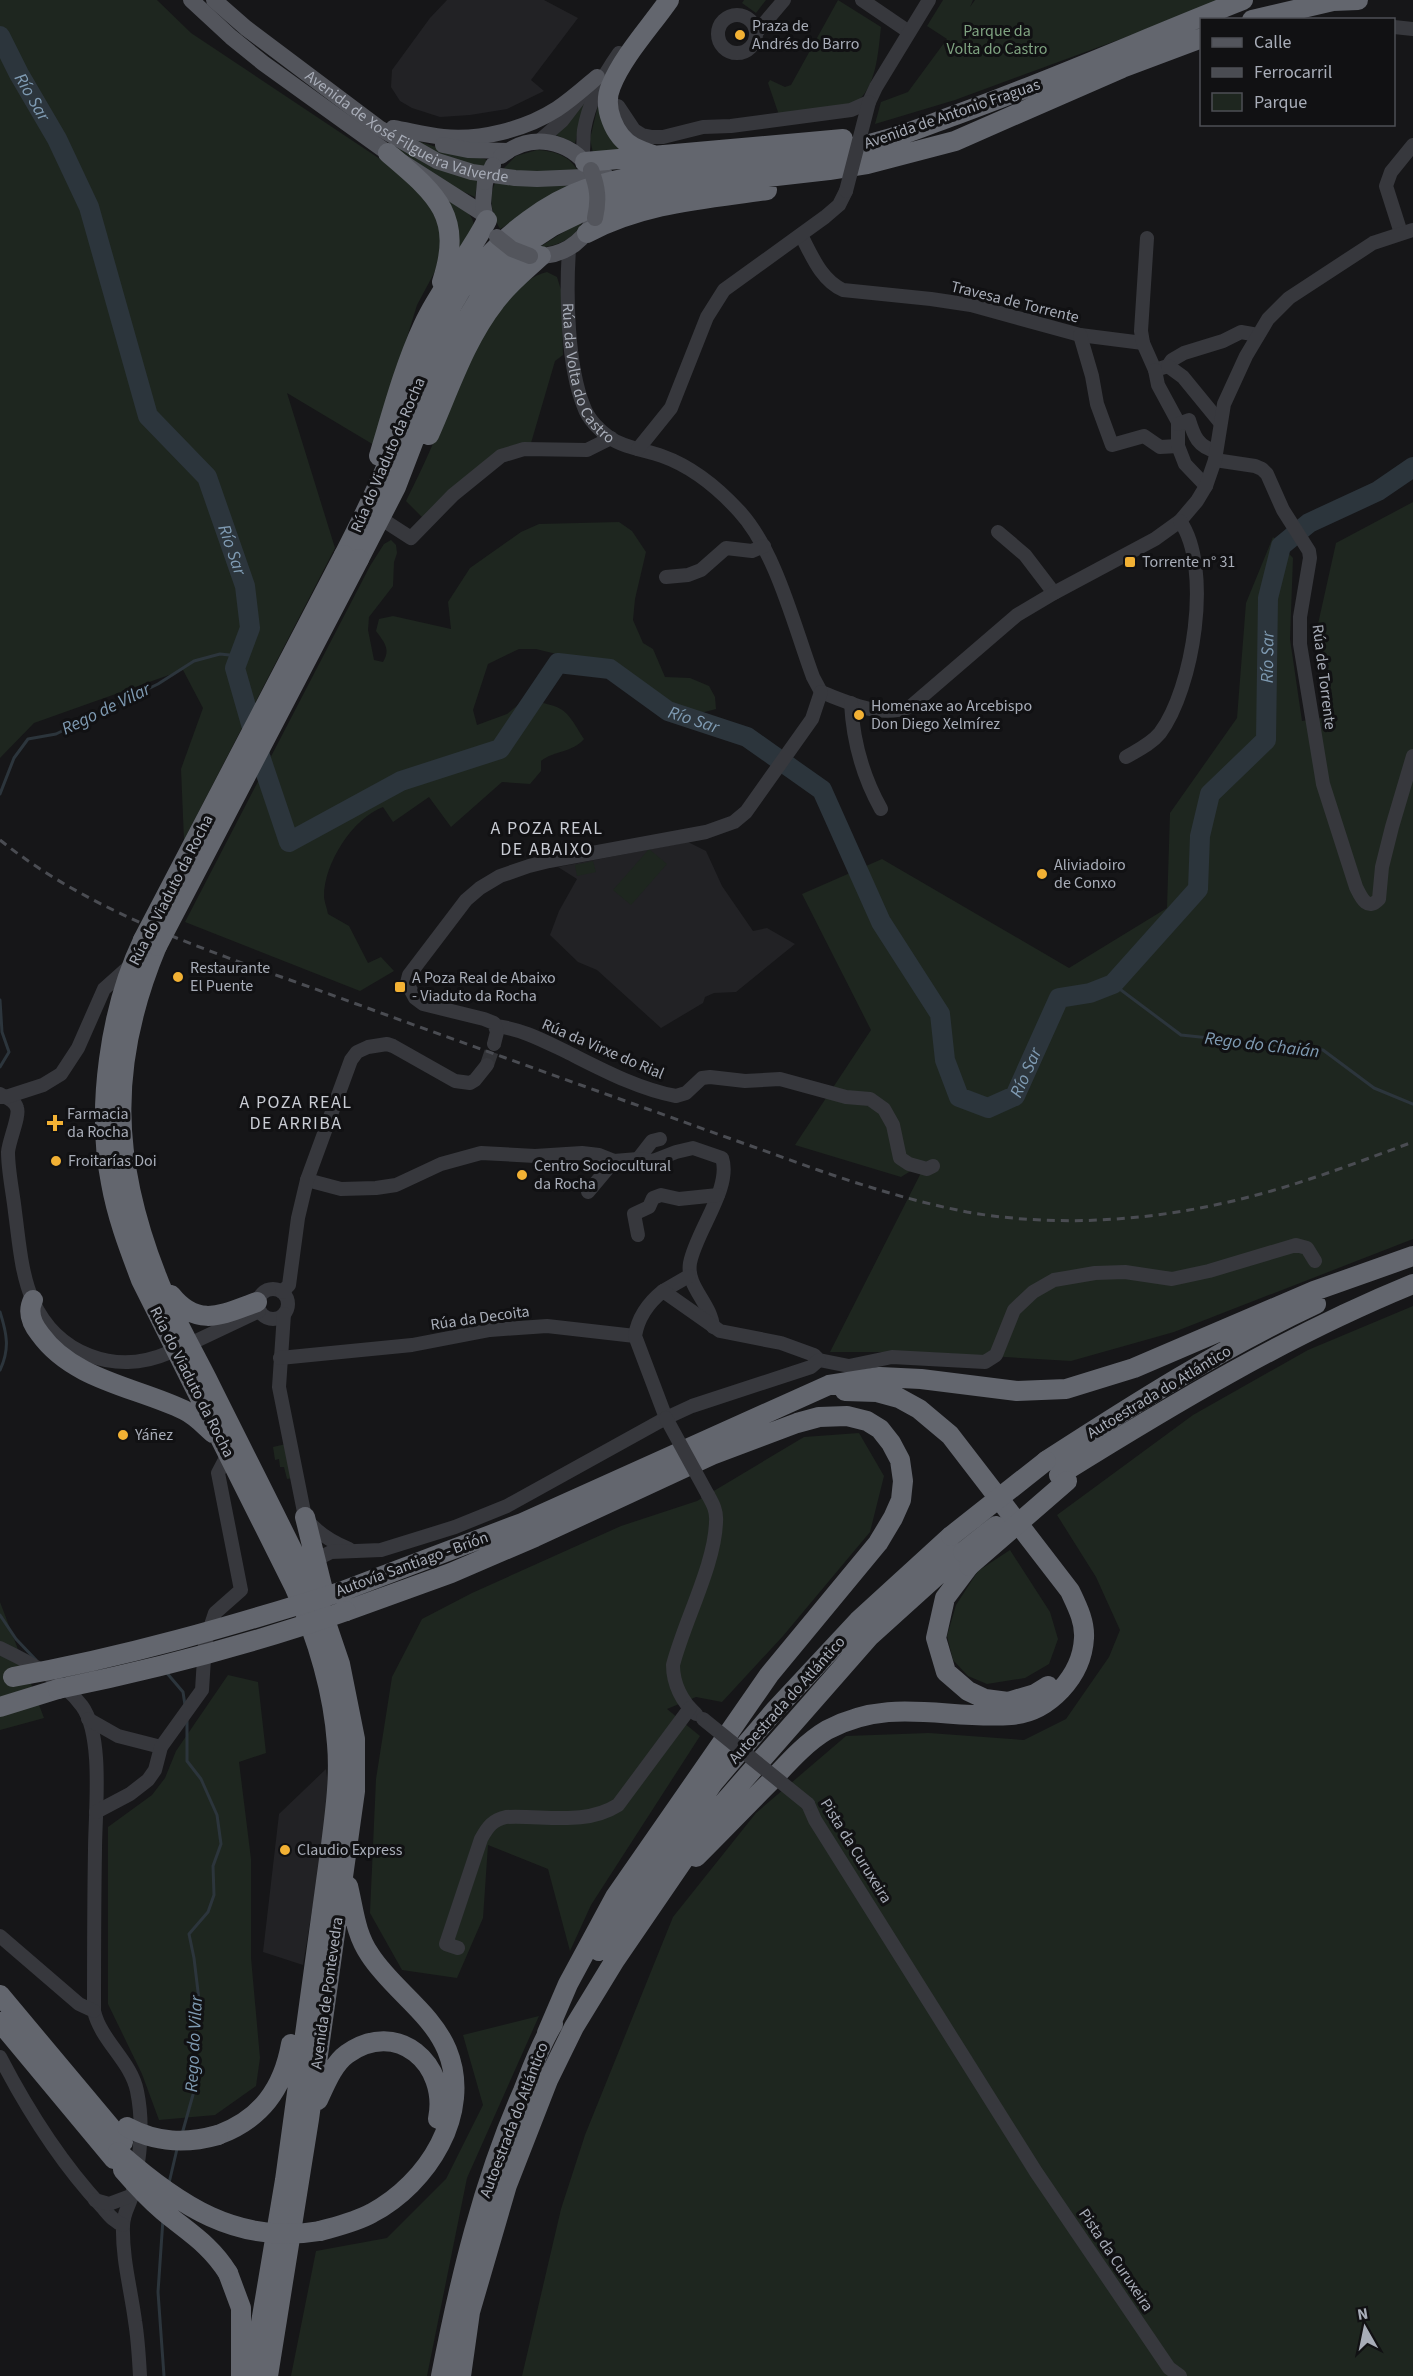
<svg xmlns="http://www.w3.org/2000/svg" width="1413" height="2376" font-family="'Source Sans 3',sans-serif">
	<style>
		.built { fill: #222225 }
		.green { fill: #1e261f }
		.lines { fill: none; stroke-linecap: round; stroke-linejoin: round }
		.stream { stroke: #2c353c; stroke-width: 3 }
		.river { stroke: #2c353c; stroke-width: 20 }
		.minor-tunnel { stroke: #333438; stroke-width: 14; stroke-dasharray: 14 7; stroke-linecap: butt }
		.minor { stroke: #37383d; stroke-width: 14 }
		.major { stroke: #53555c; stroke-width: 16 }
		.highway { stroke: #63666e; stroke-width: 20 }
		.rail { stroke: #4a4c52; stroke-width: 3; stroke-dasharray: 8 6; stroke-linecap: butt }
		.minor-bridge { stroke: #37383d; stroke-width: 14 }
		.major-bridge { stroke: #53555c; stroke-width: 16 }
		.highway-bridge { stroke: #63666e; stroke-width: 20 }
		.poi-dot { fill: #f2b134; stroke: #111113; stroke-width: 2 }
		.labels { text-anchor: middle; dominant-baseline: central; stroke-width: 6; stroke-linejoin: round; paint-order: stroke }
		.poi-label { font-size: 16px; fill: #a8adb8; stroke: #111113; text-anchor: start }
		.park-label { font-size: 16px; fill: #7fa381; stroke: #111113 }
		.street-label { font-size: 16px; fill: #a8adb8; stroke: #111113 }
		.water-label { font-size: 18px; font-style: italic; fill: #7f9bb3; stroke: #111113 }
		.neighbourhood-label { font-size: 18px; letter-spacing: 1.5px; fill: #c9ccd4; stroke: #111113 }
	</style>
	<rect width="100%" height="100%" fill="#161618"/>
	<path class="built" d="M447 0H544L578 18 531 80 544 91 507 109 470 115 440 117 412 108 400 101 391 87 392 70 430 18Z
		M688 842 706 851 722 886 753 931 767 928 795 944 736 992 714 993 705 997 703 1003 661 1028 597 970 578 962 550 935 559 911 577 879 558 867Z
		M326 1769 330 1801 303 1965 263 1952 279 1814Z"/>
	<path class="green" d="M0 0H157L191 33 401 173 431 205 443 239 440 262 417 305 374 445 287 393 335 548 184 840 181 769 203 708 183 670 34 723 0 758Z
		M744 0H766L756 13 742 3Z
		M838 0 881 27C878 53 877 86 855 104L779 115 768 83 770 80 785 87 791 85Z
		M943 0H973L970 7 975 0H1227L955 100 875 124 881 102 908 92 947 39 927 26Z
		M587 98 575 143 556 135Z
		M599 101 632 153H593L590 139Z
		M409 138 445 150 485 159 487 161 483 169 443 157Z
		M390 144 478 178 475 197 453 187Z
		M537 150C555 151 571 156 579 173L500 172 516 156Z
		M495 183 569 186 500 229C492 214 488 199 495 183Z
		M445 197C457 205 474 212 474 227L455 259Z
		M583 220C576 239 557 246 538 248Z
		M547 272 557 277 561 290 563 355 555 361 531 443 504 449 489 457 423 518 406 501C416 481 426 460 435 439 455 395 497 282 547 272Z
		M1413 502V1239L1174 1332 1071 1361 921 1352H830L927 1161 901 1177 795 1145 871 1030 802 894 882 859 1069 968 1167 908 1170 813 1237 718 1246 603 1273 537 1293 558 1290 639 1302 721 1333 716 1318 624 1336 543Z
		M619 522 632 531 646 552 635 599 633 620 643 643 653 649 665 677 690 678 709 686 715 697 716 709 690 716 668 706 635 680 613 668 536 649H519L488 664 473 710 477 725 507 714 525 699C564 708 563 704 584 739 572 753 555 750 541 761V771L530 784 502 782 451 827 429 797 393 822 383 807C353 818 324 863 324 896 324 901 327 908 328 914L349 926 368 963 381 957 394 971 360 991 185 922 370 566 384 544 391 540 396 545 397 553 394 562 393 586 369 617 368 630 374 660 383 662C391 649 384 642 376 631L379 619 393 616 451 629 448 602 470 568 521 532 539 524Z
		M649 849 667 864 631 905 613 890Z
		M593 861 596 872 577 876 575 865Z
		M1413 1306V2376H522L561 2209 585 2135 673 1917 756 1813 846 1736 929 1733 1024 1740 1066 1719 1109 1657 1120 1630 1096 1577 1057 1515 1193 1415 1308 1350Z
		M859 1433 884 1476 870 1532 783 1636 722 1702 696 1697 667 1709 700 1736 591 1905 570 1951 548 1869 488 1845 483 1918 457 1978 402 1970 370 1913 376 1779 392 1677 422 1619 472 1593 621 1526 697 1501 804 1437Z
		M286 1444 293 1478 287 1479 284 1467H280L279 1459 275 1460 273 1447Z
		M1010 1550 1050 1612 1058 1639 1049 1664 1025 1678 987 1684 968 1676 953 1660 947 1636 956 1605 978 1571Z
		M0 1602 44 1718 0 1730Z
		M228 1675 258 1682 266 1753 239 1762 251 1859V1958L260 2058 256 2086 215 2115 159 2120 142 2074 108 2004V1827L152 1795 165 1778 176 1751Z
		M539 2016 467 2178 427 2376H291L316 2251 387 2238 446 2179 483 2105 463 2035Z"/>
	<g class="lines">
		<path class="stream" d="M0 794 14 758 28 739 56 734 158 684 194 661 220 654 239 656
			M1113 984 1181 1035 1323 1050 1374 1088 1413 1104
			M0 1000 2 1032 9 1052 0 1067
			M0 1312C7 1334 10 1349 0 1370
			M0 1615 16 1639 36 1660
			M166 1672 183 1692 185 1705
			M182 2134 196 2084 195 2036 199 2000 194 1958 189 1934 208 1912 214 1895 213 1866 221 1844 217 1815 201 1779 187 1761V1720
			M169 2183 177 2149
			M163 2219 158 2292 164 2376"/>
		<path class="river" id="s1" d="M0 36 19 74 57 139 89 207 148 416 207 477 245 586 250 628 235 668 261 759 289 842 401 781 500 749 558 663 610 669 668 711 747 737 822 790 881 922 940 1014 945 1060 959 1097 988 1108 1015 1096 1059 998 1090 993 1113 984 1198 889 1200 836 1210 794 1266 740 1268 598 1281 546 1309 523 1378 491 1413 467"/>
		<path class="minor-tunnel" d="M487 1065 494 1044"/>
		<g class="minor">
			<path d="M862 0 909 32"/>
			<circle cx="737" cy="34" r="19"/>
			<path d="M1394 27 1413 29"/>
			<path d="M756 33 784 0"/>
			<path d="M618 106 634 130 642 135 652 137H663L703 127 731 126 851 110 869 102 876 87 929 0"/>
			<path d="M539 141 562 121 582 95"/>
			<path d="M582 159C584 149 583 140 584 130 589 101 602 77 619 53"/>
			<path d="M1401 233 1386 186 1391 172 1413 145"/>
			<path d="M801 235C812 256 821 280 843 290L931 299 971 305 1080 335 1143 343"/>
			<path d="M1147 238 1141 331 1143 343 1155 370 1168 366"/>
			<path id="s2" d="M569 249C566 293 567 366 584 407 588 419 600 431 610 438 625 448 645 450 662 456 693 467 717 487 739 511 776 551 794 626 813 677L821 692"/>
			<path d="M1080 335 1092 376 1097 404 1112 445 1144 436 1160 447 1178 446"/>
			<path d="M1168 366 1172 360 1184 353 1223 341 1241 332 1258 335"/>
			<path d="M1168 366 1183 377 1219 421"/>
			<path d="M1155 370 1158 385 1178 422V446L1185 464 1206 486"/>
			<path d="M1178 424 1189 420C1194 436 1198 447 1216 451"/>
			<path d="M638 449 671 408 707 317 724 290 825 217 839 205 846 191"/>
			<path d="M1215 460 1255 466 1262 469 1267 474 1283 510 1309 551 1310 558 1300 617V644L1323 784 1356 887C1361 897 1367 912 1379 899L1382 867 1392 827 1413 756"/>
			<path d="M380 518 411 538 453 495 501 456 524 449 587 450 611 438"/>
			<path d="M998 532 1025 555 1054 593"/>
			<path d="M666 577 688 575 701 570 726 548 752 551 764 546"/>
			<path d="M821 692C850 703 879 718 910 707L1017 615 1054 593 1155 539 1180 521 1197 501 1206 486 1215 460 1224 404 1246 356 1268 319 1289 298 1373 243 1413 230"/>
			<path d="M851 703C853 742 862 775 881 809"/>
			<path d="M1126 757C1138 750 1151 744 1160 733 1193 689 1213 568 1180 521"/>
			<path d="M496 1026C522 1029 544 1041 567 1052 601 1069 638 1089 676 1096L686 1093 702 1078 710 1077 745 1081 780 1079 846 1097 870 1099 884 1109 893 1125 900 1158 909 1164 927 1169 933 1166"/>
			<path d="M494 1044 497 1032 494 1023 484 1019 423 1004 415 998 407 983 409 975 466 900 480 888 500 876 529 866 549 861 706 832 734 822 746 812 812 719 821 692"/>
			<path d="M0 1094C7 1098 15 1100 17 1108 20 1116 9 1140 8 1152 8 1171 13 1193 15 1212 19 1241 21 1274 33 1301 57 1354 115 1376 168 1353"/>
			<path d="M1 1097H6L43 1085 61 1074 78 1048 104 989 132 964"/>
			<path d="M638 1159 652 1141 660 1139"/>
			<path d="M307 1180 341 1189 376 1188 396 1185 441 1164 481 1153 535 1156 582 1153 599 1155 614 1161 638 1159 653 1161 676 1152 693 1148 722 1158C732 1188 696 1231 690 1263 686 1287 711 1303 713 1327"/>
			<path d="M588 1192 614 1161"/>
			<path d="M638 1235 634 1214 649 1207 653 1198 661 1195 679 1199 718 1195"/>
			<circle cx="273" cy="1304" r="15"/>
			<path d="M663 1291 689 1276"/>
			<path d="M282 1292 289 1285 298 1218 307 1180 351 1060 357 1052 368 1047 387 1044 393 1046 455 1081 470 1083 475 1080 487 1065"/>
			<path d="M284 1314 279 1387 305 1517C316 1533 332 1542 349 1549"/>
			<path d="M198 1340 259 1311"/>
			<path d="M280 1358 412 1345 490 1330 547 1326 635 1336"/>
			<path d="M666 1418 635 1336C638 1317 648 1303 663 1291L720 1331 781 1343 814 1355 819 1360 849 1366 892 1357 985 1362 996 1355 1014 1310 1033 1292 1054 1280 1095 1273 1125 1272 1172 1279 1209 1271 1296 1245 1307 1248 1315 1261"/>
			<path d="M316 1564 321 1557 331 1552 381 1550 455 1527 507 1506 666 1418 692 1406 811 1367 819 1360"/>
			<path d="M0 1648C29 1662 62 1679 82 1706 104 1736 95 1813 95 1850 94 1904 94 1957 94 2011 101 2041 131 2061 137 2091 144 2125 140 2158 133 2191 131 2204 123 2212 123 2226 122 2258 131 2290 135 2321 138 2339 139 2358 140 2376"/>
			<path d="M696 1714C682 1702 673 1684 673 1665 684 1622 715 1564 716 1522 717 1511 713 1504 708 1495"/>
			<path d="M88 1719 118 1736 161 1747"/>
			<path d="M808 1804 815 1820 1036 2172 1169 2368 1180 2376"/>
			<path d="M96 1812 130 1794 148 1780 155 1770 161 1747 202 1690 205 1643 215 1613 241 1590 218 1473 228 1454"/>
			<path d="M0 1936 79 2004 94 2011"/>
			<path d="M458 1948 446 1944 481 1839C488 1826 493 1820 506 1817 544 1815 585 1826 618 1805L690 1708"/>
			<path d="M0 2057C28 2111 60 2162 102 2207 109 2215 114 2222 123 2225"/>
			<path d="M95 2200 109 2204 133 2195"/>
		</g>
		<g class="major">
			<path d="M191 0 231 37 263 63 388 153 485 215"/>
			<path id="s3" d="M214 0 246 28 379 128 437 161 472 172 515 178 537 179 606 176"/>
			<path d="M393 128C410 131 426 135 443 137 480 141 526 129 557 109 572 99 584 88 597 77"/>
			<path d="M443 145 468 150 508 151"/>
			<path d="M501 156C531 132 569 139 591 170"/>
			<path d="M485 182 483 204 486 220"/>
			<path d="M530 256C558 258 579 247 593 222"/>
		</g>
		<path class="highway" d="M1252 20 1333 1 1358 0
			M388 153C436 194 464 215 442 282
			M655 156C648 153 640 151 633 147 614 136 602 107 611 86 623 56 651 26 669 0
			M585 162 843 139
			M587 233C643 203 705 199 767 190
			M429 435C449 390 465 340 495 302 508 284 525 271 541 256
			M379 456C392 413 404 367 423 326 440 288 468 258 487 220
			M344 555C364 516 383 476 400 435 423 379 438 311 480 265 508 233 546 203 586 189 632 173 680 170 727 165 783 160 838 154 891 138 915 131 938 121 961 113 1057 78 1149 37 1243 0
			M359 559 396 487 439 375 461 329 489 282 524 245 553 226 586 210 623 197 673 188 829 170 867 164 955 141 1122 68 1202 38
			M143 940C110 1009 96 1108 111 1183 117 1217 129 1248 141 1280L294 1586C317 1637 333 1689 337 1744 340 1778 335 1812 331 1845L285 2180 252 2376
			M157 946C108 1063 111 1160 157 1277 170 1312 190 1345 207 1379 245 1456 285 1533 322 1611L340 1664 355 1739V1791L309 2119 268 2376
			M171 1295C198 1329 223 1314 257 1302
			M33 1300C27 1312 32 1324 40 1334 73 1380 136 1387 184 1410 195 1415 204 1425 213 1433
			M1046 1461C1134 1404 1222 1348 1316 1304
			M1059 1475C1173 1404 1288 1335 1413 1284
			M305 1517 323 1590
			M969 1566 945 1598 936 1638 946 1672 968 1691 985 1699 1008 1702 1035 1694 1048 1686
			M340 1592 522 1523 829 1385 880 1377 921 1379 1017 1391 1066 1389 1134 1368 1314 1291 1413 1256
			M346 1611 451 1573 535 1537 712 1455 797 1423 819 1417 847 1416 867 1421 880 1429 891 1443 900 1460 903 1481 901 1500 893 1518 878 1543 769 1675 615 1897 568 1984 547 2033
			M0 1707 58 1689
			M696 1857C721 1832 745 1807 770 1782 787 1764 805 1743 827 1730 891 1696 945 1720 1011 1715 1049 1712 1082 1676 1084 1638 1085 1621 1077 1606 1070 1591L950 1435 919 1409 899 1398 877 1392 845 1391
			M599 1951 627 1907 713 1783 776 1709 858 1621 951 1536
			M0 1995 123 2142
			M0 2022 114 2159
			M318 2100C325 2085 333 2064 347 2054 397 2018 449 2064 438 2119
			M218 2135C261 2119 283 2089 291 2044
			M320 2231C338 2226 356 2222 372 2213 427 2184 473 2113 447 2050 431 2012 392 1989 370 1955 355 1933 354 1910 348 1886
			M228 2273 241 2308V2375
			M441 2376C460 2278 483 2182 523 2091 532 2068 540 2045 553 2024
			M461 2376 470 2312 507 2185 548 2080 574 2027 615 1960 719 1808 870 1636 963 1552"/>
		<path class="rail" d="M0 840C99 919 223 955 340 998 499 1056 659 1113 818 1170 867 1187 916 1202 967 1212 1058 1228 1155 1221 1245 1198 1302 1184 1358 1162 1413 1142"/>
		<path class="minor-bridge" d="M846 191 869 102
			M666 1418 708 1495
			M703 1719 808 1804"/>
		<path class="major-bridge" d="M591 170C598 188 599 200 595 218
			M485 182 493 165
			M497 237 512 249 530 256"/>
		<path class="highway-bridge" d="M143 940 344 555
			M157 946 359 559
			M951 1536 1046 1461
			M963 1552 996 1526
			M969 1566 1067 1481
			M13 1677C125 1657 232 1626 340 1592
			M58 1689C156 1669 252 1644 346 1611
			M127 2127C157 2143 186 2144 218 2135
			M118 2152C178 2205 237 2245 320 2231
			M123 2170C136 2185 149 2199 163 2211 188 2232 210 2244 228 2273"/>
	</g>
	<g class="poi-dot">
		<circle cx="740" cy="35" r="6"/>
		<rect x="1124" y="556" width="12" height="12" rx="3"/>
		<circle cx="859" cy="715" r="6"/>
		<circle cx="1042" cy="874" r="6"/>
		<circle cx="178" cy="977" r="6"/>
		<rect x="394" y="981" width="12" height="12" rx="3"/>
		<path d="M52 1114h6v6h6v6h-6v6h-6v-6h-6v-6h6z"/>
		<circle cx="56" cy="1161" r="6"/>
		<circle cx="522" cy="1175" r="6"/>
		<circle cx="123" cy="1435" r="6"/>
		<circle cx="285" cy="1850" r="6"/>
	</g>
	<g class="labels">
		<g class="poi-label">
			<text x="752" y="26">Praza de<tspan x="752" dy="18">Andrés do Barro</tspan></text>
			<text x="1142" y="562">Torrente n° 31</text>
			<text x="871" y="706">Homenaxe ao Arcebispo<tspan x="871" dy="18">Don Diego Xelmírez</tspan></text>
			<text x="1054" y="865">Aliviadoiro<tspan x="1054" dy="18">de Conxo</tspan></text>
			<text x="190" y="968">Restaurante<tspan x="190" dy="18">El Puente</tspan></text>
			<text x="412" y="978">A Poza Real de Abaixo<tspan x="412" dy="18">- Viaduto da Rocha</tspan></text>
			<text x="67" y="1114">Farmacia<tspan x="67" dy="18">da Rocha</tspan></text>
			<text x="68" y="1161">Froitarías Doi</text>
			<text x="534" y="1166">Centro Sociocultural<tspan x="534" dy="18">da Rocha</tspan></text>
			<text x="135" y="1435">Yáñez</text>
			<text x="297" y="1850">Claudio Express</text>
		</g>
		<g class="park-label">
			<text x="997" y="31">Parque da<tspan x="997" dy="18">Volta do Castro</tspan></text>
		</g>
		<g class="street-label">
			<text transform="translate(952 114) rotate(-19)">Avenida de Antonio Fraguas</text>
			<text stroke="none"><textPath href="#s3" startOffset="234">Avenida de Xosé Filgueira Valverde</textPath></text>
			<text transform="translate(1015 302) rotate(14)">Travesa de Torrente</text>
			<text stroke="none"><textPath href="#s2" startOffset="129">Rúa da Volta do Castro</textPath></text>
			<text transform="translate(388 455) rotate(-67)">Rúa do Viaduto da Rocha</text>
			<text transform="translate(1324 677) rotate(83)">Rúa de Torrente</text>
			<text transform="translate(171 890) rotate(-63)">Rúa do Viaduto da Rocha</text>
			<text transform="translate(603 1049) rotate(23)">Rúa da Virxe do Rial</text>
			<text transform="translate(480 1318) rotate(-8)">Rúa da Decoita</text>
			<text transform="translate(192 1382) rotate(63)">Rúa do Viaduto da Rocha</text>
			<text transform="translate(1159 1392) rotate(-31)">Autoestrada do Atlántico</text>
			<text transform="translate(412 1564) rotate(-20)">Autovía Santiago - Brión</text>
			<text transform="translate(787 1700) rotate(-48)">Autoestrada do Atlántico</text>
			<text transform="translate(856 1851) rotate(58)">Pista da Curuxeira</text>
			<text transform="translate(327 1993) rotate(-82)">Avenida de Pontevedra</text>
			<text transform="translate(514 2120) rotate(-69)">Autoestrada do Atlántico</text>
			<text transform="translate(1116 2260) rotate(56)">Pista da Curuxeira</text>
		</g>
		<g class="water-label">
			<text stroke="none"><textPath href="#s1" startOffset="69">Río Sar</textPath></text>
			<text stroke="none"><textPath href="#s1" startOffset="572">Río Sar</textPath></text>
			<text stroke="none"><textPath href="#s1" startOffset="2460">Río Sar</textPath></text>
			<text transform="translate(106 709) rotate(-26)">Rego de Vilar</text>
			<text stroke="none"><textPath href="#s1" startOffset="1364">Río Sar</textPath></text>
			<text transform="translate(1262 1045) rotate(7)">Rego do Chaián</text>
			<text stroke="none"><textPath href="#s1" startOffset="1938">Río Sar</textPath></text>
			<text transform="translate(194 2044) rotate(-87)">Rego do Vilar</text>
		</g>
		<g class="neighbourhood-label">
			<text x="547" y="828">A POZA REAL<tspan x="547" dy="21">DE ABAIXO</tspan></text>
			<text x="296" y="1102">A POZA REAL<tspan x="296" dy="21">DE ARRIBA</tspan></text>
		</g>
	</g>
	<rect x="1200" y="18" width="195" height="108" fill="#111113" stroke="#4d4f55" stroke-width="1.5"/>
	<rect x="1212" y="38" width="30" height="9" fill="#53555c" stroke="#4d4f55" stroke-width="1.5"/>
	<text x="1254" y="48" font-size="18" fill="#a8adb8">Calle</text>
	<rect x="1212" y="68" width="30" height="9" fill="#4a4c52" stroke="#4d4f55" stroke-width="1.5"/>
	<text x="1254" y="78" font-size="18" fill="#a8adb8">Ferrocarril</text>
	<rect x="1212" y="93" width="30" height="18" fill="#1e261f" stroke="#4d4f55" stroke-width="1.5"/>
	<text x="1254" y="108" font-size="18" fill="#a8adb8">Parque</text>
	<g transform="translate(1365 2328) rotate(351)" stroke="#111113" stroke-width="4.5" paint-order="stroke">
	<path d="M0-4.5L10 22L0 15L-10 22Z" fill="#a8adb8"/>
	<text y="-9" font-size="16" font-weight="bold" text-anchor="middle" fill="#a8adb8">N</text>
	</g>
</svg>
